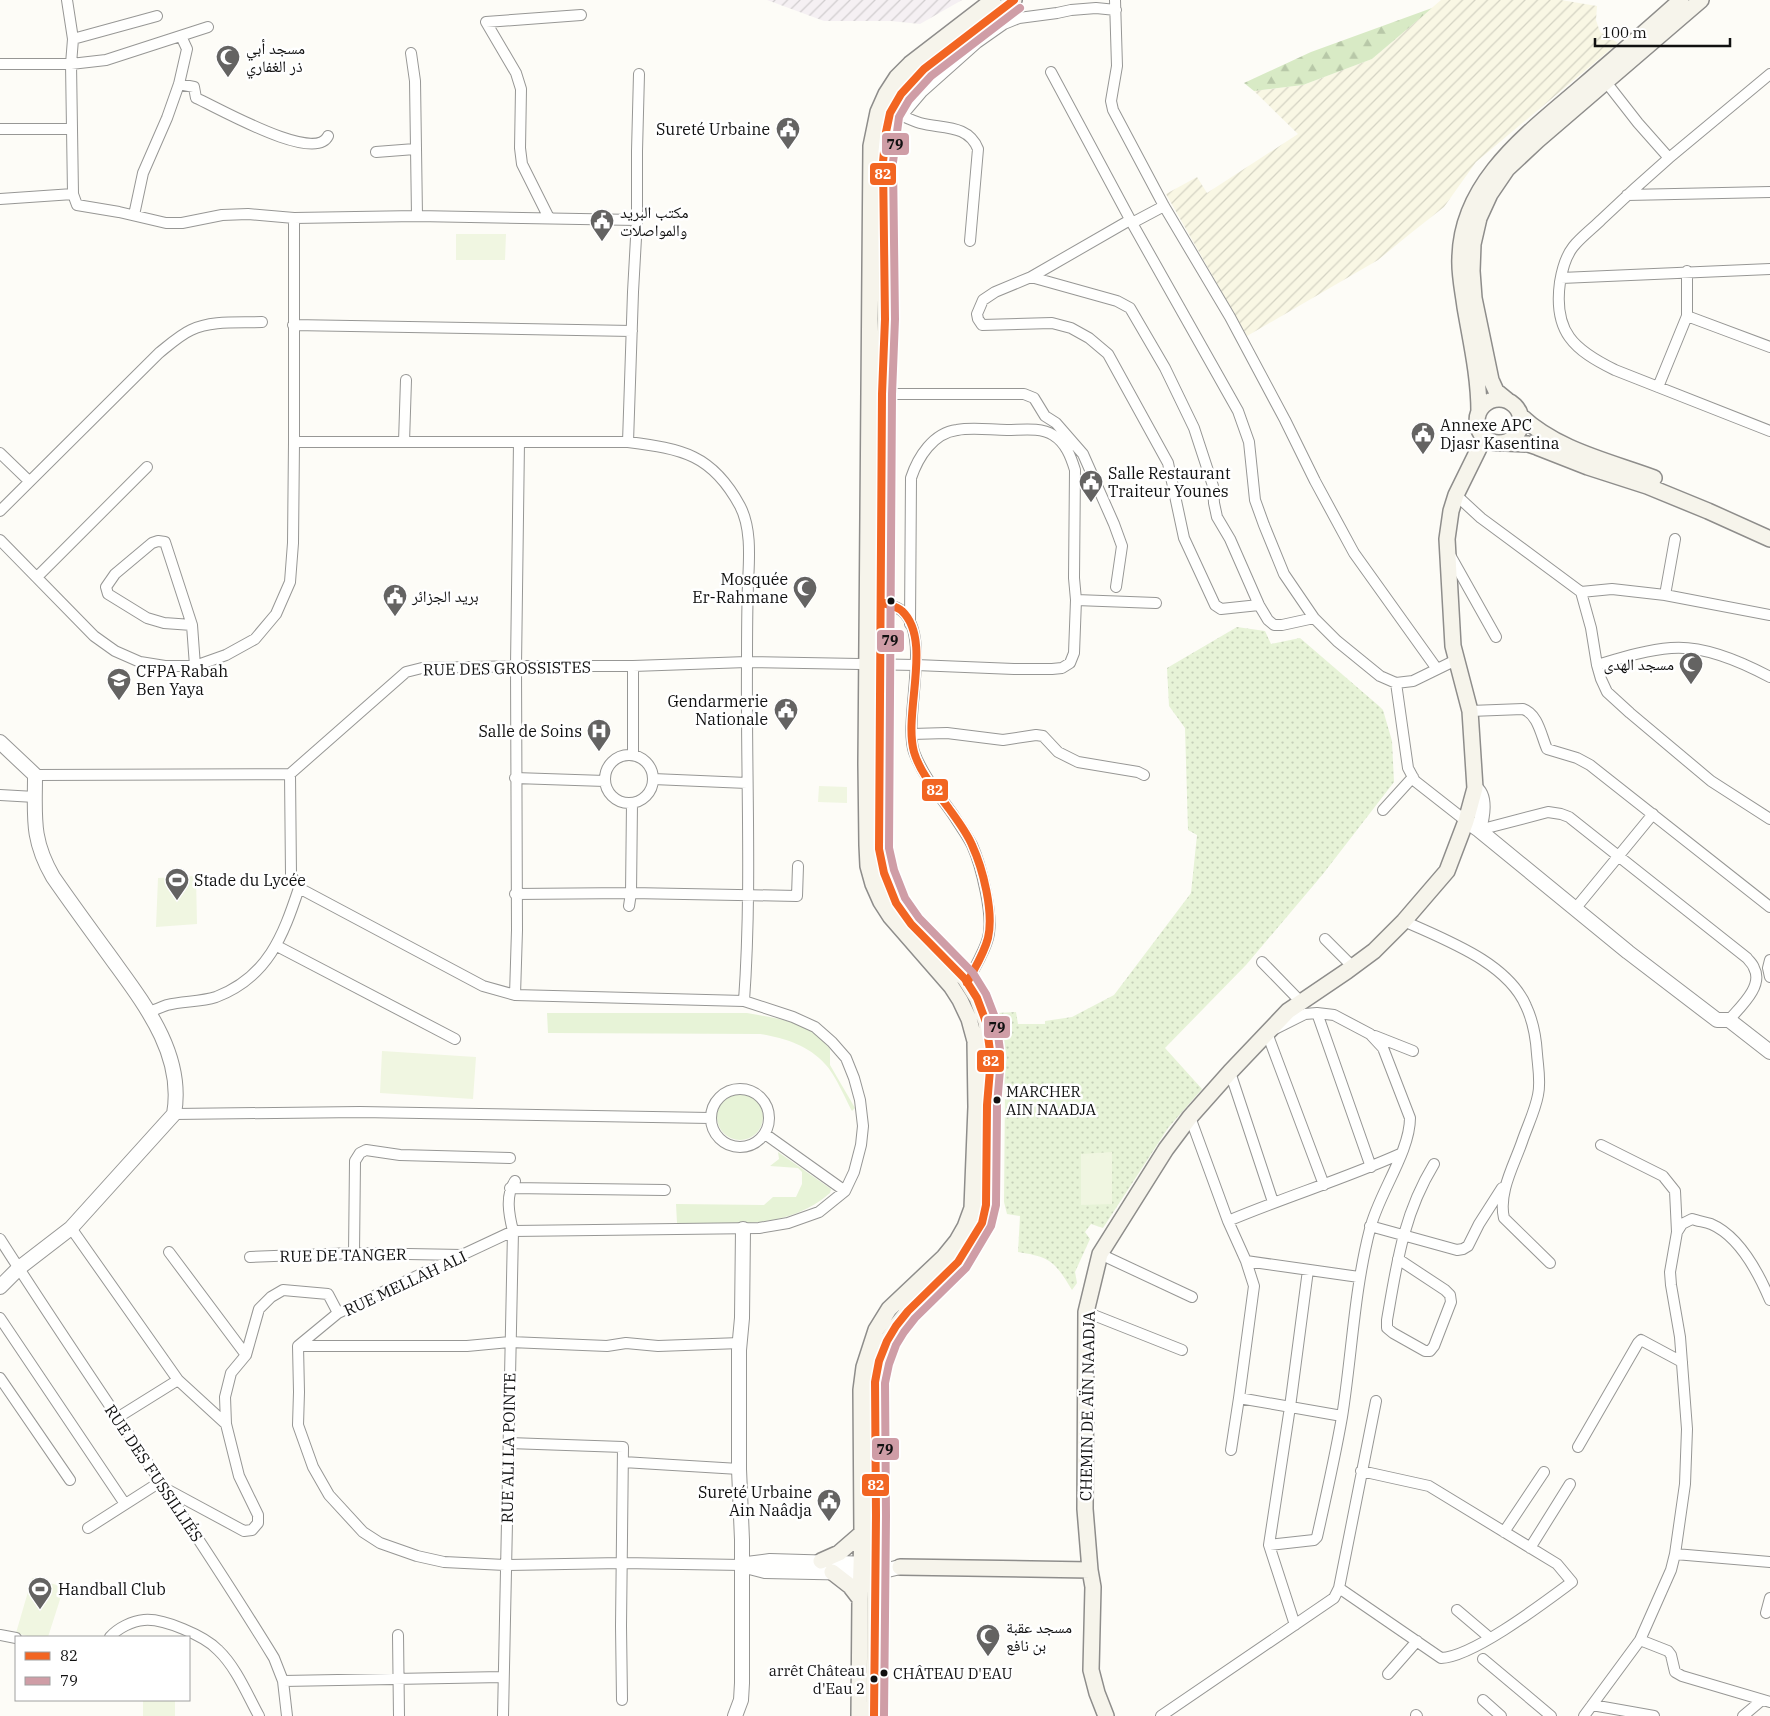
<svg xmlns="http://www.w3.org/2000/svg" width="1770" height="1716" font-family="'IBM Plex Serif','Noto Naskh Arabic',serif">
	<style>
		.industrial { fill: url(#industrial-furrows) }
		.farmland { fill: url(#farmland-furrows) }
		.grass { fill: #e7f3d7 }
		.forest { fill: url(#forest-firs) }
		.park { fill: url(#park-dots) }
		.pitch { fill: #f0f6e1 }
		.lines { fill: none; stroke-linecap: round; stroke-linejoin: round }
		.minor-casing { stroke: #979795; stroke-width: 12 }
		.tertiary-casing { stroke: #979795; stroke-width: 16 }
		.secondary-casing { stroke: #8e8d8b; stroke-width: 18 }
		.minor { stroke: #fffffe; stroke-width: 10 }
		.tertiary { stroke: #fffffe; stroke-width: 14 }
		.secondary { stroke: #f6f4eb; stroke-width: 15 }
		.bus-1-casing { stroke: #fff; stroke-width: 11 }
		.bus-2-casing { stroke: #fff; stroke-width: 11 }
		.bus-1 { stroke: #f26522; stroke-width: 8 }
		.bus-2 { stroke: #cf9da6; stroke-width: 8 }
		.bus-dot { fill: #111; stroke: #fff; stroke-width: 2 }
		.labels { text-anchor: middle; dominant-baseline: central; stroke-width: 5; stroke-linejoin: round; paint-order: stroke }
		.bus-label { font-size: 15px; fill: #111; stroke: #fff; text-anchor: start }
		.poi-label { font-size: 16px; fill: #111; stroke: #fff; text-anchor: start }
		.street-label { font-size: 16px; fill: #111; stroke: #fff }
		.line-badge { stroke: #fff; stroke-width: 2 }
		.badge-label { font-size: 14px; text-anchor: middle; font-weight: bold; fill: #fff }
		.pale-badge-label { font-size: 14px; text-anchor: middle; font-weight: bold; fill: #111 }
	</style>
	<defs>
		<pattern id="industrial-furrows" width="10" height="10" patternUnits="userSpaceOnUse" patternTransform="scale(1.25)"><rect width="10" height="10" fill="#f5f0f3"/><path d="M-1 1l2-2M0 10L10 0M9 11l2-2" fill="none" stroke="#d1cdcf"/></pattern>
		<pattern id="farmland-furrows" width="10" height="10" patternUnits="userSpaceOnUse" patternTransform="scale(1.25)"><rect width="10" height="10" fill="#f9f7e4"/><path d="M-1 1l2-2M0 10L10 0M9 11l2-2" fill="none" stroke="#d4d3c3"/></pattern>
		<pattern id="forest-firs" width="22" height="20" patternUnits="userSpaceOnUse" patternTransform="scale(1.25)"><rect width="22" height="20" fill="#d8eac5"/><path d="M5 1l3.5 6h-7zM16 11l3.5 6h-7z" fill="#b8c8a8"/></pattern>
		<pattern id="park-dots" width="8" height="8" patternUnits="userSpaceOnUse" patternTransform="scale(1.25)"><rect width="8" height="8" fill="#e7f3d7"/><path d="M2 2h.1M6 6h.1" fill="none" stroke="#c5cfb8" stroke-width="1.8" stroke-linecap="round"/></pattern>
	</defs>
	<rect width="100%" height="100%" fill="#fdfcf7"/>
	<path class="industrial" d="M767 0H962L920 24 891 21H824Z"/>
	<path class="farmland" d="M1441 0H1561L1597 6 1596 20 1600 32 1618 43 1476 162 1444 207 1411 233 1378 260 1247 336 1166 194 1197 177 1207 193 1298 134 1254 91 1303 85 1372 59Z"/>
	<path class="grass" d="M547 1013H747C770 1017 793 1020 813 1032 819 1036 825 1043 830 1049V1065L855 1108 852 1111C845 1098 835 1074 825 1064 808 1045 784 1038 760 1034L548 1033Z
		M717 1117a23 23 0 1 1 46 0a23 23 0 1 1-46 0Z
		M778 1152 831 1189 830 1193C789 1230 728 1224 677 1223L676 1204 764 1205 773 1197H796L802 1184V1172L798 1168 770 1166 779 1159Z"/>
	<path class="forest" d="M1432 8 1372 59 1303 85 1254 91 1244 83 1311 52Z"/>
	<path class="park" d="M1237 627 1265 631 1271 644 1300 638 1379 706 1383 710 1392 741 1394 782 1323 874 1246 965 1165 1048 1202 1089 1168 1128 1103 1228 1091 1224 1085 1232 1090 1239 1075 1272 1077 1283 1072 1290C1055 1262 1051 1257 1018 1252L1020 1216 1007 1214 1004 1202 1005 1090 997 1013 1016 1012 1018 1024H1045V1021L1072 1017 1114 995 1191 893 1197 835 1188 830 1185 728 1169 706 1167 668Z"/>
	<path class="pitch" d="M456 234H506L505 260H456Z
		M819 786 847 787V803L818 802Z
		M196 876 197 924 156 927 158 878Z
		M382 1051 476 1057 473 1099 380 1093Z
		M1112 1152V1204L1081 1205V1154Z
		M32 1578 64 1587 48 1637H31L16 1633Z
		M143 1700 175 1701V1716H143Z"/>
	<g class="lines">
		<defs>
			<path id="minor" d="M67 0 73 39 71 64 73 194 77 205 119 212 166 223H182L222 215 248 214 294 218 417 216 637 220
				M1115 0 1117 66 1111 101 1113 110 1164 206 1230 317 1285 420 1315 481 1354 553 1437 669
				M73 39 157 16
				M411 53 415 81 417 216
				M0 64H71L106 60 208 27
				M1051 72 1132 223 1238 411 1249 442 1255 500 1264 525 1284 574 1314 618 1337 641 1380 676 1396 683 1413 681 1456 660
				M1606 82 1638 123 1669 158C1646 178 1623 199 1601 220 1592 229 1581 237 1573 247 1566 256 1562 270 1560 282 1553 332 1574 350 1615 370L1770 431
				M179 84 194 87 196 98C217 107 315 164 328 136
				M886 113 900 114 905 112 922 92 977 43 1004 24 1019 18 1057 13 1071 10 1096 8 1116 10
				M898 114C905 117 913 121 920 123 942 129 968 124 978 149L970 241
				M0 129H72
				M376 152 415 149
				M1669 158 1770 74
				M1627 195 1770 192
				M0 199 73 194
				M134 215 143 173 167 118 179 84 187 49 181 36
				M549 218 522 164 520 148 521 89 516 73 486 22 581 15
				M1130 220 1031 277 995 292 983 300 977 314 978 319 982 325 1052 323 1071 328 1089 338 1108 354 1168 463 1184 538 1215 605 1221 609 1259 605
				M1132 223 1164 206
				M1031 277 1117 301 1130 308 1165 368 1194 428 1213 486 1214 503 1217 517 1230 539 1259 605 1268 620 1274 625H1282L1314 618
				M1561 278 1770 269
				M1687 316 1770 347
				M293 325 632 331
				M1658 387 1687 316V271
				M882 394H1024L1034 398 1045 416 1056 423 1083 454 1114 524 1122 546 1116 587
				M294 442H628C682 449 712 454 740 506 752 529 749 560 748 584 747 611 747 638 747 664 746 776 752 889 744 1001
				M404 442 406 380
				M628 442 633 292 637 220V151L639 74
				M0 453 29 481
				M1456 495 1481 518 1581 592 1591 628 1597 665 1601 679 1607 692 1630 713 1711 781 1770 819
				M0 511 159 353C169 345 180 335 191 330 212 320 239 323 262 322
				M0 540 94 636 115 651 140 662 165 666H195L226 655 255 639 276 614 290 582 293 543 294 442V218
				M1450 555 1496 637
				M37 577 147 467
				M1581 592 1612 589 1665 595 1770 615
				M1665 595 1675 539
				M881 602C888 605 896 606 902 611 932 636 903 719 914 752 923 776 940 796 954 816 960 826 967 835 972 845 981 865 994 917 988 938 984 953 974 968 967 983
				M910 624 911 478C918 457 933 433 957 430 973 427 991 430 1007 430 1022 430 1040 427 1053 435 1066 443 1071 457 1075 470L1074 578 1076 600
				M192 625 164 623 147 618 108 594 106 587 115 574 152 543 158 541 165 542 192 625 195 666
				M1597 665C1621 658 1646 650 1671 648 1703 645 1742 662 1770 677
				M1396 683 1408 768 1415 781 1466 821
				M1470 711 1523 709C1538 714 1541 735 1547 749L1577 758 1590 765 1770 907
				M912 734 947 733 1003 740 1036 735 1043 736 1058 752 1078 762 1138 772 1144 775
				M605 779a24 24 0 1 1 48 0a24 24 0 1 1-48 0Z
				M633 755V666
				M290 774 291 875 299 888 483 986 515 995 744 1001 793 1017 815 1027 832 1042 846 1058 854 1078 860 1100 863 1126 861 1145 854 1172 845 1191 819 1212 788 1223 759 1228 513 1231 338 1313 298 1346 299 1392 298 1425 313 1467 329 1495 363 1532 380 1543 417 1556 444 1562 505 1565 622 1563 742 1565
				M35 775 290 774 406 672 422 668 516 666H633L747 662 916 665 1014 669H1052L1062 668 1070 663 1074 653 1076 600 1156 603
				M515 778 605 781
				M653 779 747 783
				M0 795 35 797
				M1383 810 1413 777
				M1479 830 1548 812 1561 814 1569 817 1747 958C1749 961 1753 964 1754 968 1764 986 1740 1007 1729 1020
				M515 894 631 893 797 896 798 866
				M629 906 631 893 632 803
				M1575 909 1653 814
				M1404 921C1445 940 1507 962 1526 1006 1533 1021 1536 1037 1537 1054 1538 1067 1541 1082 1538 1095 1535 1111 1527 1127 1522 1142 1514 1165 1498 1193 1504 1218L1550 1263
				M1325 939 1353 967
				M277 946 455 1039
				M1770 960 1768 968 1770 977
				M1262 962 1301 1002
				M515 995 517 930 516 666 519 442
				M149 1012C155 1010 161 1007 167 1005 183 1001 200 1002 216 997 268 977 283 936 299 888
				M1317 1013 1371 1167
				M1375 1036 1413 1051
				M1230 1072 1273 1202
				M711 1118a29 29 0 1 1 58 0a29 29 0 1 1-58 0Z
				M174 1114 360 1112 710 1118
				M1190 1117 1228 1221 1246 1261 1254 1286 1239 1398 1231 1450
				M765 1134 845 1191
				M1601 1145 1663 1176 1675 1191 1677 1232
				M510 1188 665 1190
				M1228 1221C1285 1197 1344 1179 1400 1154
				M1370 1226 1457 1250 1463 1249 1468 1246 1479 1224 1502 1188
				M71 1228 178 1380 226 1424
				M0 1239C90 1380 187 1516 274 1658L283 1681 287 1716
				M169 1252 246 1355
				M354 1253 355 1161 360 1153 366 1150 400 1155 510 1158
				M1100 1254 1192 1297
				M250 1257 354 1253 462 1255
				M1398 1259 1445 1290 1450 1295 1451 1302 1434 1346 1430 1351H1425L1393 1333 1387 1328V1320C1397 1263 1403 1215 1434 1164
				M1246 1261 1359 1277
				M1086 1312 1182 1350
				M0 1318 125 1504
				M298 1346H467L510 1342 607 1346 626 1343 658 1346 740 1343
				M0 1378 70 1480
				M1239 1398 1342 1416
				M117 1418 178 1380
				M509 1443 623 1447 621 1626 622 1700
				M1578 1447 1638 1343 1641 1340 1682 1362
				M623 1462 739 1469
				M168 1490 244 1531 252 1530 258 1523V1515L239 1476 226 1424 225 1397 231 1373 246 1355 259 1309 271 1297 283 1290 328 1294 338 1313
				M88 1528 160 1482
				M1504 1532 1544 1472
				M1269 1545 1314 1540 1317 1537C1326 1497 1335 1457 1342 1417 1352 1354 1354 1291 1370 1229 1378 1195 1410 1152 1410 1118L1383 1048 1370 1034 1334 1015 1317 1013 1305 1014 1267 1033 1324 1185
				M1530 1548 1570 1484
				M1675 1554 1770 1562
				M1339 1588 1441 1658C1473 1657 1545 1602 1572 1582L1557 1564 1429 1486 1361 1471
				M1457 1610 1490 1638
				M1766 1613 1770 1598
				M1295 1625 1269 1545 1290 1407 1308 1270
				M0 1635 16 1638
				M398 1635 399 1716
				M110 1637C118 1628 132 1621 144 1620 163 1618 205 1636 218 1650 236 1667 247 1694 259 1716
				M1640 1640 1668 1651 1671 1655 1675 1672 1682 1676 1770 1702
				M1483 1659 1551 1716
				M1388 1674 1417 1641
				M283 1681 503 1677
				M1483 1700 1501 1716
				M1592 1705 1654 1716
				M1416 1715 1417 1716
				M503 1716 513 1231C509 1215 505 1195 515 1181
				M1161 1716 1334 1598 1339 1588 1376 1401
				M1584 1716 1640 1640 1671 1570 1675 1554 1685 1484 1687 1429 1680 1337 1671 1285 1670 1272 1677 1232 1682 1224 1692 1219C1698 1221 1705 1222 1711 1224 1739 1236 1759 1274 1770 1300
				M1743 1716 1762 1700"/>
			<path id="tertiary" d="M0 742 35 775C35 817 31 839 53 877 71 903 90 929 109 955 142 1001 185 1053 174 1114L71 1228 19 1268 0 1287
				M1475 788C1487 796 1482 818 1479 830
				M1466 821 1479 830 1628 952 1717 1020H1729L1770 1052
				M747 1564 770 1561 872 1564
				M742 1565 765 1571 862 1573H875L900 1567
				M735 1716 741 1700 742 1683V1540L739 1469V1350L742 1318 743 1229"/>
			<path id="secondary" d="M1477 421a22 22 0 1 1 44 0a22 22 0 1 1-44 0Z
				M1507 400 1496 391 1491 380 1474 298 1472 271 1473 244 1479 218 1490 194 1507 169 1538 140 1701 0
				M1479 412C1479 376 1471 342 1465 307 1463 291 1459 274 1460 258 1461 180 1531 131 1584 85 1616 57 1649 29 1681 0
				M1521 416C1557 450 1608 461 1654 478
				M1506 443 1528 444 1537 447 1588 467 1647 486 1708 511 1770 539
				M821 1561 839 1553 862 1533
				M900 1567 1090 1570
				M832 1572 850 1586 860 1599
				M859 1716 860 1599 862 1533 861 1390 864 1367 876 1330 889 1309 944 1257 957 1241 965 1227 972 1208 976 1107 975 1041 969 1019 960 1000 951 986 890 916 881 902 873 884 868 866 867 845 866 764 871 146 878 112 886 94 897 77 910 64 993 0
				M874 1716 876 1516 875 1382 879 1361 887 1341 896 1326 908 1311 958 1262 982 1223 986 1205 987 1105 991 1058 986 1022 977 998 965 979 911 924 896 903 884 873 879 849 882 394 885 319 883 162 886 132 890 113 901 94 924 69 1014 0
				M1106 1716 1097 1693 1091 1670 1093 1587 1090 1570 1085 1509 1086 1312 1100 1254 1166 1149 1190 1117 1230 1072 1288 1011 1347 971 1374 951 1404 921 1447 871 1466 821 1475 788 1470 711 1453 646 1447 539 1451 511 1456 495 1484 438"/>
		</defs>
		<use href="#minor" class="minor-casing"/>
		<use href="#tertiary" class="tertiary-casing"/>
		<use href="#secondary" class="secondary-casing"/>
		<use href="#minor" class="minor"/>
		<use href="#tertiary" class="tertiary"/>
		<use href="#secondary" class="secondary"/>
		<defs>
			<path id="bus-1" d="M881 602C888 605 897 606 902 611 933 640 903 713 914 752 920 773 937 792 950 810 958 821 967 833 972 845 983 869 994 912 988 938 984 954 974 969 967 983
				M874 1716 876 1516 875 1382 879 1361 887 1341 896 1326 908 1311 958 1262 982 1223 986 1205 987 1105 991 1058 986 1022 977 998 965 979 911 924 896 903 884 873 879 849 882 394 885 319 883 162 886 132 890 113 901 94 924 69 1014 0"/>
			<path id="bus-2" d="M884 1716 886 1516 885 1383 889 1364 896 1345 904 1332 915 1318 966 1268 991 1226 996 1205 997 1105 1001 1058 996 1020 986 994 973 973 919 918 905 898 894 870 889 848 892 394 895 319 893 162 899 117 909 100 931 76 1020 8"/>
		</defs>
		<use href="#bus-1" class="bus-1-casing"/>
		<use href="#bus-2" class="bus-2-casing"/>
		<use href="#bus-1" class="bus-1"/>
		<use href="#bus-2" class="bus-2"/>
	</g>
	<defs>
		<symbol id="mosque-pin" viewBox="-11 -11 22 30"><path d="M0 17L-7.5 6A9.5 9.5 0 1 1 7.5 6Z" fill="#646362" stroke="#fff"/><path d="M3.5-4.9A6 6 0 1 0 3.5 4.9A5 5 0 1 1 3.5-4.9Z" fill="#fff"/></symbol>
		<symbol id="civic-pin" viewBox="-11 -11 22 30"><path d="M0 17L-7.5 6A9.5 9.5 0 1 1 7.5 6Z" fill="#646362" stroke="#fff"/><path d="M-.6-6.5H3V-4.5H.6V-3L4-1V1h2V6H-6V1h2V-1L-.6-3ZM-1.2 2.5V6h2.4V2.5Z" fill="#fff"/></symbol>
		<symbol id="university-pin" viewBox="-11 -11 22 30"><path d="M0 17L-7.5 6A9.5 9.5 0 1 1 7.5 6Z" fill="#646362" stroke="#fff"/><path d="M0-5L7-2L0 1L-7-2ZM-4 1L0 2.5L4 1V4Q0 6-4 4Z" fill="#fff"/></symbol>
		<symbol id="hospital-pin" viewBox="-11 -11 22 30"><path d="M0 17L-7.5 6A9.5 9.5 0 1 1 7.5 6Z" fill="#646362" stroke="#fff"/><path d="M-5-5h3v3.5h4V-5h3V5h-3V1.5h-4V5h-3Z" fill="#fff"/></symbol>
		<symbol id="stadium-pin" viewBox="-11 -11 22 30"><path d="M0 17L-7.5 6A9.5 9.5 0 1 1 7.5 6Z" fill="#646362" stroke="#fff"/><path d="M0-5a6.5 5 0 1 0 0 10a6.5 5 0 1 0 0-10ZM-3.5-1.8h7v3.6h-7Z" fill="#fff"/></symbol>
	</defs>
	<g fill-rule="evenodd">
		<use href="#mosque-pin" x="214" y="43" width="28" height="38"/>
		<use href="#civic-pin" x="774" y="115" width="28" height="38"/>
		<use href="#civic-pin" x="588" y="207" width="28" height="38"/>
		<use href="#civic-pin" x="1409" y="420" width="28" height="38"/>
		<use href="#civic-pin" x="1077" y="468" width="28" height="38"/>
		<use href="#mosque-pin" x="791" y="574" width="28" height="38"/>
		<use href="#civic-pin" x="381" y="582" width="28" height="38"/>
		<use href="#mosque-pin" x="1677" y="650" width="28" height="38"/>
		<use href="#university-pin" x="105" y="666" width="28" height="38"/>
		<use href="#civic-pin" x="772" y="696" width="28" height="38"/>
		<use href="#hospital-pin" x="585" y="717" width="28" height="38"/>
		<use href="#stadium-pin" x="163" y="866" width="28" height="38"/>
		<use href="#civic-pin" x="815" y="1487" width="28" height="38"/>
		<use href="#stadium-pin" x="26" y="1575" width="28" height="38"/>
		<use href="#mosque-pin" x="974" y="1622" width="28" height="38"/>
	</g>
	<g class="bus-dot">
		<circle cx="891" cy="601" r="4.5"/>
		<circle cx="997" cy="1100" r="4.5"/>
		<circle cx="884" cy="1673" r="4.5"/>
		<circle cx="874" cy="1679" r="4.5"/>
	</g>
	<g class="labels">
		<g class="bus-label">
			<text x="1006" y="1091">MARCHER<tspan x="1006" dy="18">AIN NAADJA</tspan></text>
			<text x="865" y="1670" text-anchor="end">arrêt Château<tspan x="865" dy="18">d'Eau 2</tspan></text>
			<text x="893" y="1673">CHÂTEAU D'EAU</text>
		</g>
		<g class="poi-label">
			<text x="246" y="48">مسجد أبي<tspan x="246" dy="18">ذر الغفاري</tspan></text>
			<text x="770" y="129" text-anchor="end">Sureté Urbaine</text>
			<text x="620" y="212">مكتب البريد<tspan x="620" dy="18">والمواصلات</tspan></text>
			<text x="1440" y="425">Annexe APC<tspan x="1440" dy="18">Djasr Kasentina</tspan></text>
			<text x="1108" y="473">Salle Restaurant<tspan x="1108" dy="18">Traiteur Younes</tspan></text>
			<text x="788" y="579" text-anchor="end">Mosquée<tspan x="788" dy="18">Er-Rahmane</tspan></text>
			<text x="412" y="596">بريد الجزائر</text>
			<text x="1674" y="664" text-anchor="end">مسجد الهدى</text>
			<text x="136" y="671">CFPA Rabah<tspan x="136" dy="18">Ben Yaya</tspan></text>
			<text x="768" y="701" text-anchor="end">Gendarmerie<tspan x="768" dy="18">Nationale</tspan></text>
			<text x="582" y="731" text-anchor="end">Salle de Soins</text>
			<text x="194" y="880">Stade du Lycée</text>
			<text x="812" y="1492" text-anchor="end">Sureté Urbaine<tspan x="812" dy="18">Ain Naâdja</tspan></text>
			<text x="58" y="1589">Handball Club</text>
			<text x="1006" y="1627">مسجد عقبة<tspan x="1006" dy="18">بن نافع</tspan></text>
		</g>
		<g class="street-label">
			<text transform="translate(507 668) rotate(-1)">RUE DES GROSSISTES</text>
			<text transform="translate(343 1255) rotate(-1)">RUE DE TANGER</text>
			<text transform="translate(405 1283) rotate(-25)">RUE MELLAH ALI</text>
			<text transform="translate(1087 1406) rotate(-89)">CHEMIN DE AÏN NAADJA</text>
			<text transform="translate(508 1448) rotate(-89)">RUE ALI LA POINTE</text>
			<text transform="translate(154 1473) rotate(56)">RUE DES FUSSILLIÉS</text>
		</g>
	</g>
	<g class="line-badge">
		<rect x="881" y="132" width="29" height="24" rx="5" fill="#cf9da6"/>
		<rect x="869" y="162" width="28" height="24" rx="5" fill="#f26522"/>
		<rect x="876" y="629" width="29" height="24" rx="5" fill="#cf9da6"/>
		<rect x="921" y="778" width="28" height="24" rx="5" fill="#f26522"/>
		<rect x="983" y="1015" width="28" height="24" rx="5" fill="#cf9da6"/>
		<rect x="976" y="1049" width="29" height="24" rx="5" fill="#f26522"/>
		<rect x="871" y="1437" width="29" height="24" rx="5" fill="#cf9da6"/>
		<rect x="861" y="1473" width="29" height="24" rx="5" fill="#f26522"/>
	</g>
	<g class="badge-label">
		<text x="883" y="179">82</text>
		<text x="935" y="795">82</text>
		<text x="991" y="1066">82</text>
		<text x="876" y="1490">82</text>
	</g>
	<g class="pale-badge-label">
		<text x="895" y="149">79</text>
		<text x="890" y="645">79</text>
		<text x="997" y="1032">79</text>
		<text x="885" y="1454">79</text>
	</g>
	<rect x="15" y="1636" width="175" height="65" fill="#ffffff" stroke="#a0a0a0"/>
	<rect x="25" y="1652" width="25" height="8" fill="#f26522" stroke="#a0a0a0"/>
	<text x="60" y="1661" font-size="15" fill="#111111">82</text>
	<rect x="25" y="1677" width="25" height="8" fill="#cf9da6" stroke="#a0a0a0"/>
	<text x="60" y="1686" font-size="15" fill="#111111">79</text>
	<path d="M1595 38v8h135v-8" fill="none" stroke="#111111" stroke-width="2.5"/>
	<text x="1602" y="38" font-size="15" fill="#111111" stroke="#ffffff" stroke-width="4" paint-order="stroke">100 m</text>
</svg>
